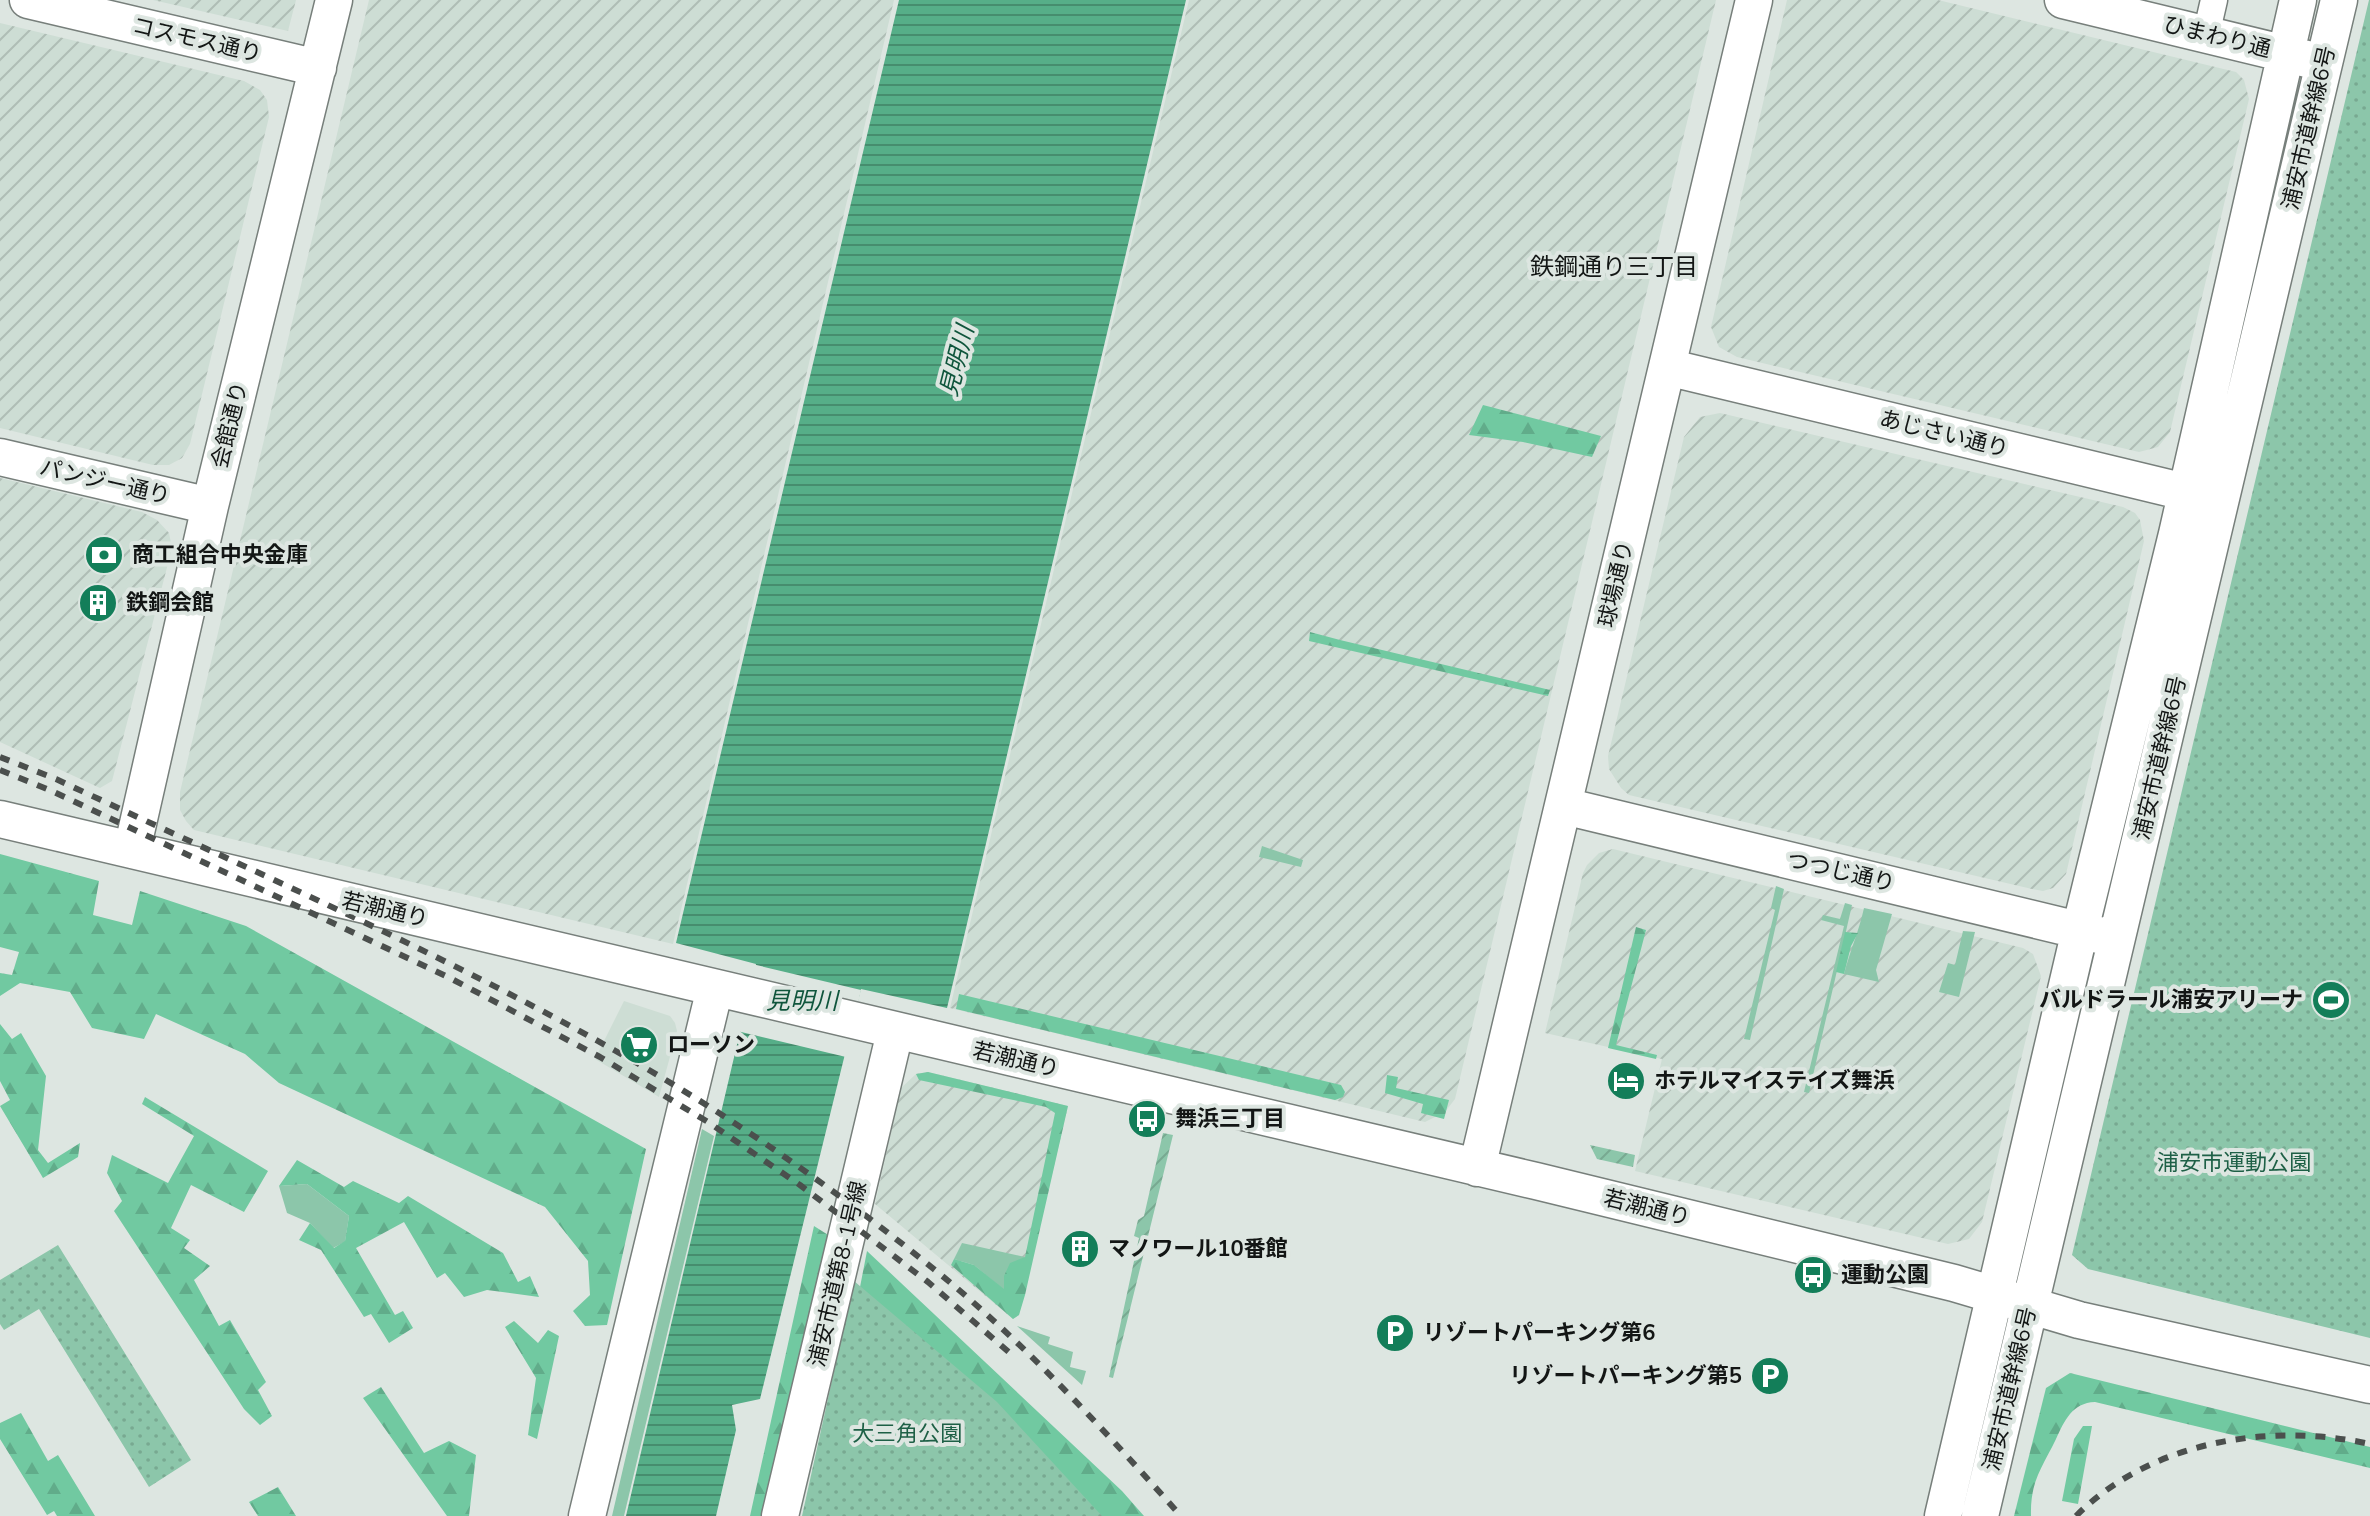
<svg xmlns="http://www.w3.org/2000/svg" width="2370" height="1516" font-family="'Nunito Sans','Noto Sans JP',sans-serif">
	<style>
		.built { fill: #cdddd4 }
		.industrial { fill: url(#industrial-furrows) }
		.grass { fill: #8cc6aa }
		.forest { fill: url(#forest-firs) }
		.park { fill: url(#park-dots) }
		.garden { fill: url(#garden-furrows) }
		.water { fill: url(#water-rules) }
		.pier { fill: #dde6e1 }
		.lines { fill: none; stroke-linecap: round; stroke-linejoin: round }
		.street-casing { stroke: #777f7b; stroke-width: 29 }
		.secondary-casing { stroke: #777f7b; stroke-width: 39 }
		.street { stroke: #fff; stroke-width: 26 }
		.secondary { stroke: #fff; stroke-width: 36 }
		.rail { stroke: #4b4f4d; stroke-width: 6; stroke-dasharray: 10 10; stroke-linecap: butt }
		.labels { text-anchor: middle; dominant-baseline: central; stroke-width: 8; stroke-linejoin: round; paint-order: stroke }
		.street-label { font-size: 22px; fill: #131615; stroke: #dde6e1 }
		.poi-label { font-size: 22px; font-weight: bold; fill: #131615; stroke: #dde6e1; text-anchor: start }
		.park-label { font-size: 22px; fill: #1e6046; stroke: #dde6e1 }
		.neighbourhood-label { font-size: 24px; fill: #131615; stroke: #dde6e1 }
		.water-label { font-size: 24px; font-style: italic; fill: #0f553c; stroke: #dde6e1 }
	</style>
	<defs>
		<pattern id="industrial-furrows" width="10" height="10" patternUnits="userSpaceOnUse" patternTransform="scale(2)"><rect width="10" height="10" fill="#cdddd4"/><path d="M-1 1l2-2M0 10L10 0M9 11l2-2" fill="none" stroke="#afbdb5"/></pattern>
		<pattern id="forest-firs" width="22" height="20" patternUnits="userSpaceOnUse" patternTransform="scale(2)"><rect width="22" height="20" fill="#71c9a1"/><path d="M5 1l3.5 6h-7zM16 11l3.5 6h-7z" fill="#61ac8a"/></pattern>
		<pattern id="park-dots" width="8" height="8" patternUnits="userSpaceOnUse" patternTransform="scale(2)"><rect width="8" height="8" fill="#8cc6aa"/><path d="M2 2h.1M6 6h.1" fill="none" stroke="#78a991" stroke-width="1.8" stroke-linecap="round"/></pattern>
		<pattern id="garden-furrows" width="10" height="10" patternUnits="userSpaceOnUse" patternTransform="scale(2)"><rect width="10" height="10" fill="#8cc6aa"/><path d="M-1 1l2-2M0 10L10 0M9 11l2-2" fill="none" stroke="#78a991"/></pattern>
		<pattern id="water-rules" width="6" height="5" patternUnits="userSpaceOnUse" patternTransform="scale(2)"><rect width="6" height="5" fill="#56ae88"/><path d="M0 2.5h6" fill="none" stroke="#468d6e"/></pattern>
	</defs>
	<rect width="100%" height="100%" fill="#dde6e1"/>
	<path class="built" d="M624 1001 670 1016 675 1023 677 1031 659 1097 595 1059Z"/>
	<path class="industrial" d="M153 0H296L288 31Z
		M369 0H894L673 944 194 830 186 821 180 810V792Z
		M1189 0H1716L1455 1099 1445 1112 1425 1122 950 1008Z
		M1787 0H1938L2236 72 2244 80 2249 99 2170 432 2158 447 2139 452 1737 357 1719 347 1711 327Z
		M0 23 244 81 260 90 267 100 269 117 190 444 182 458 169 465H153L0 428Z
		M1720 413 2123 507 2135 513 2140 520 2144 541 2066 874 2053 888 2043 891 2032 889 1629 795 1621 788 1609 769 1608 756 1684 437 1700 417Z
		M0 478 142 512 157 520 169 533 172 548 112 781 100 788 0 742Z
		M1613 849 2023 948 2033 954 2041 976 1982 1222 1969 1239 1948 1244 1635 1171 1662 1059 1545 1033 1583 873 1587 865 1599 853Z
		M928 1072 1068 1106 1019 1315 1013 1319 875 1204 901 1088 916 1074Z"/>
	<path class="grass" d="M1262 846 1303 860 1301 867 1259 857Z
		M1776 886 1784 889 1750 1040 1744 1039 1775 910 1771 908Z
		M1845 903 1852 905 1809 1093 1804 1092 1844 926 1821 920 1823 915 1840 919Z
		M1864 908 1892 914 1876 970 1879 982 1844 974C1850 951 1859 931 1864 908Z
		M1963 931 1975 932 1959 997 1939 992 1948 963 1955 965Z
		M702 1129 714 1136 624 1516H612Z
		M307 1184 349 1216 345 1242 333 1248 310 1223 287 1213 279 1186Z
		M962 1243 1025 1257 1004 1290 974 1265 954 1259Z
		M1017 1326 1050 1337 1048 1344 1073 1352 1070 1367 1086 1371 1082 1385Z"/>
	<path class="forest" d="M1483 405 1601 436 1592 457 1523 442 1469 435Z
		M1310 632 1340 640 1550 690 1548 696 1309 641Z
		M0 854 99 881 93 915 132 925 140 891 246 926 646 1149 607 1325 585 1326 573 1311 590 1295 588 1261 545 1207 279 1083 245 1054 156 1014 144 1039 92 1028 70 992 20 983 0 996V973L12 975 19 952 0 947Z
		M1636 927 1646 930 1616 1045 1657 1055 1656 1059 1608 1048Z
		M1845 932 1858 933 1851 946 1844 974 1836 972Z
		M959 994 1341 1085 1345 1092 1343 1097 1335 1100 956 1009Z
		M0 1024 12 1039 21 1033 46 1076 38 1150 48 1163 80 1143 78 1157 43 1178 0 1106 10 1100 0 1081Z
		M928 1072 1068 1106 1025 1295 1019 1315 1013 1319 951 1265 954 1259 974 1265 1004 1289V1276L1010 1263 1025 1257 1055 1113 1046 1107 919 1080 916 1074Z
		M1387 1075 1398 1077 1396 1088 1449 1100 1444 1119 1421 1113 1423 1104 1385 1093Z
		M145 1097 268 1171 244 1212 191 1185 171 1228 190 1240 184 1248 210 1266 194 1280 219 1326 230 1320 266 1382 258 1390 272 1416 260 1425 244 1409 114 1211 122 1201 107 1173 112 1155 168 1183 194 1136 142 1104Z
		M297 1160 344 1187 353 1181 399 1203 408 1196 503 1253 518 1282 530 1276 539 1297 487 1290 464 1297 445 1273 437 1278 404 1222 356 1248 395 1315 403 1311 413 1328 389 1343 371 1314 364 1317 321 1250 299 1240 310 1223 334 1248 345 1241 349 1216 307 1184 279 1186Z
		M814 1226 833 1238 767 1516H750Z
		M867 1251 1122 1491 1144 1516H1007L841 1385Z
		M514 1321 538 1343 548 1330 559 1336 537 1439 528 1435 536 1378 505 1327Z
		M2070 1373 2370 1447V1468L2095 1402C2072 1403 2065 1420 2056 1439 2042 1468 2030 1481 2031 1516H2014L2046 1388Z
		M381 1387 424 1453 449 1441 476 1455 469 1516H447L363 1398Z
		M21 1413 48 1461 58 1455 95 1516H57L54 1511 47 1515 0 1439V1423Z
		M2083 1426H2092L2078 1504 2062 1501 2074 1439Z
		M278 1487 296 1516H258L249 1502Z"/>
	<path class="park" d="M2369 0H2370V1338L2088 1269 2072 1255Z
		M58 1245 191 1460 149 1487 39 1309 4 1330 0 1324V1280Z
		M854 1281 997 1402 1102 1516H802Z"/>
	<path class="garden" d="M1163 1133 1173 1135 1113 1378 1109 1377 1139 1238 1134 1236 1138 1220 1144 1216Z
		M1590 1145 1635 1155 1633 1167 1597 1159Z"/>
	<path class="water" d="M899 0H1186L947 1008 861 989 760 1399 732 1405 736 1430 716 1516H626L756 964 676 943Z"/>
	<path class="pier" d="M752 964 861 990 846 1057 737 1031Z"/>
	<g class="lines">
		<defs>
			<path id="street" d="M2206 35 2214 0"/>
			<path id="secondary" d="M28 0 318 68
				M2063 0 2307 59
				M1667 367 2210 498
				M0 457 210 506
				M1564 806 2103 936
				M0 819 1536 1181 1954 1283 2079 1320 2370 1385
				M132 850 210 506 334 0
				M1477 1168 1754 0
				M587 1516 715 988
				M780 1516 895 1032
				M1943 1516 2080 930 2177 534 2298 0
				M1980 1516 2339 0"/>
		</defs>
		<use href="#street" class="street-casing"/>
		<use href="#secondary" class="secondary-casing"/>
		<use href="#street" class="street"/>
		<use href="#secondary" class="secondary"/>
		<path class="rail" d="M0 757 56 779C243 867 434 949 614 1050 727 1113 835 1189 935 1270 1025 1343 1104 1430 1181 1516
			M0 770 52 791 448 977 600 1057 708 1122 800 1185 928 1282 1011 1354
			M2076 1516C2151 1441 2269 1422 2370 1444"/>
	</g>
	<defs>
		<symbol id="bank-disc" viewBox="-11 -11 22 22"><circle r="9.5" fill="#137e59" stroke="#dde6e1"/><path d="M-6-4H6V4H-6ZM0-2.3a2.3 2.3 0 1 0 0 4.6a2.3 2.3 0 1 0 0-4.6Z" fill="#fff"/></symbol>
		<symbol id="building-disc" viewBox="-11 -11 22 22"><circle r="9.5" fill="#137e59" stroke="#dde6e1"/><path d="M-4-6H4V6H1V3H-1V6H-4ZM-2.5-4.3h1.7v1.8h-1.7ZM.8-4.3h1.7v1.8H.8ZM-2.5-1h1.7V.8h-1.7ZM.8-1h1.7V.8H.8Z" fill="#fff"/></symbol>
		<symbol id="stadium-disc" viewBox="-11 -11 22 22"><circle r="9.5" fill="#137e59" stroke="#dde6e1"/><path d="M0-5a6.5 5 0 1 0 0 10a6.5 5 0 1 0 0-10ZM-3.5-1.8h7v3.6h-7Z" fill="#fff"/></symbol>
		<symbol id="supermarket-disc" viewBox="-11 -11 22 22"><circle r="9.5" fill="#137e59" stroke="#dde6e1"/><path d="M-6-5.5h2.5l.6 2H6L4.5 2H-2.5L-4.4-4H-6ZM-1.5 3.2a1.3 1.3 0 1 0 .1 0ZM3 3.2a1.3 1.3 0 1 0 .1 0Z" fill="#fff"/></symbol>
		<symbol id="hotel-disc" viewBox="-11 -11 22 22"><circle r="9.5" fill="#137e59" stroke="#dde6e1"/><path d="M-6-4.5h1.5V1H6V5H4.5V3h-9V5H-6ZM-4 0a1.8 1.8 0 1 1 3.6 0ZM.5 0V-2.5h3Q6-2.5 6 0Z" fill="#fff"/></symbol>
		<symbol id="bus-disc" viewBox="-11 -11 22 22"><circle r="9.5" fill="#137e59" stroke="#dde6e1"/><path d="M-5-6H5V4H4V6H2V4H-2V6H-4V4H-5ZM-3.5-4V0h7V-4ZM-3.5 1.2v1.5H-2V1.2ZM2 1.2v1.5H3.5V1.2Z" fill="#fff"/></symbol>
		<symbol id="parking-disc" viewBox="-11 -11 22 22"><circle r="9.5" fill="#137e59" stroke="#dde6e1"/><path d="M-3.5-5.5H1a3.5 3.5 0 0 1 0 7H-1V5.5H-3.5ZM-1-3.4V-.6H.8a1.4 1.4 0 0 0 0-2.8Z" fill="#fff"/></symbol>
	</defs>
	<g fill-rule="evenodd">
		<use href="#bank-disc" x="82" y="533" width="44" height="44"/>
		<use href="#building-disc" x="76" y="581" width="44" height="44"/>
		<use href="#stadium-disc" x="2309" y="978" width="44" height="44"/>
		<use href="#supermarket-disc" x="617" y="1023" width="44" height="44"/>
		<use href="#hotel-disc" x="1604" y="1059" width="44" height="44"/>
		<use href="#bus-disc" x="1125" y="1097" width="44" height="44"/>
		<use href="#building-disc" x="1058" y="1227" width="44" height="44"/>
		<use href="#bus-disc" x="1791" y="1253" width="44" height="44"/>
		<use href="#parking-disc" x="1373" y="1311" width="44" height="44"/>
		<use href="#parking-disc" x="1748" y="1354" width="44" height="44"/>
	</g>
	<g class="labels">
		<g class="street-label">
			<text transform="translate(2217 37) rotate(14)">ひまわり通</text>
			<text transform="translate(197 40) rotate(13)">コスモス通り</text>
			<text transform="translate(2309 128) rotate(-77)">浦安市道幹線6号</text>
			<text transform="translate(230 425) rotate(-76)">会館通り</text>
			<text transform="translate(1944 434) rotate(14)">あじさい通り</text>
			<text transform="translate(105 482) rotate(13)">パンジー通り</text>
			<text transform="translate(1616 584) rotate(-77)">球場通り</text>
			<text transform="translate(2160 758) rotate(-77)">浦安市道幹線6号</text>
			<text transform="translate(1841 872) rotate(13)">つつじ通り</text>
			<text transform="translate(385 910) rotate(13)">若潮通り</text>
			<text transform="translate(1016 1060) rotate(13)">若潮通り</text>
			<text transform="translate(1647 1208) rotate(14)">若潮通り</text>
			<text transform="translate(838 1274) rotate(-77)">浦安市道第8-1号線</text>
			<text transform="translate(2010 1389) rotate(-77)">浦安市道幹線6号</text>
		</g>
		<g class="poi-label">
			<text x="132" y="555">商工組合中央金庫</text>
			<text x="126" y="603">鉄鋼会館</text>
			<text x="2303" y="1000" text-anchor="end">バルドラール浦安アリーナ</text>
			<text x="667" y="1045">ローソン</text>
			<text x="1654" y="1081">ホテルマイステイズ舞浜</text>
			<text x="1175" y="1119">舞浜三丁目</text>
			<text x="1108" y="1249">マノワール10番館</text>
			<text x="1841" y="1275">運動公園</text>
			<text x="1423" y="1333">リゾートパーキング第6</text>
			<text x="1742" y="1376" text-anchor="end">リゾートパーキング第5</text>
		</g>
		<g class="park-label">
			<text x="2234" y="1163">浦安市運動公園</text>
			<text x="907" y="1434">大三角公園</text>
		</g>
		<g class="neighbourhood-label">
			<text x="1614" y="267">鉄鋼通り三丁目</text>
		</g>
		<g class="water-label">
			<text transform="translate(957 361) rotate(-76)">見明川</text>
			<text x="802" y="1001">見明川</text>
		</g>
	</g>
</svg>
